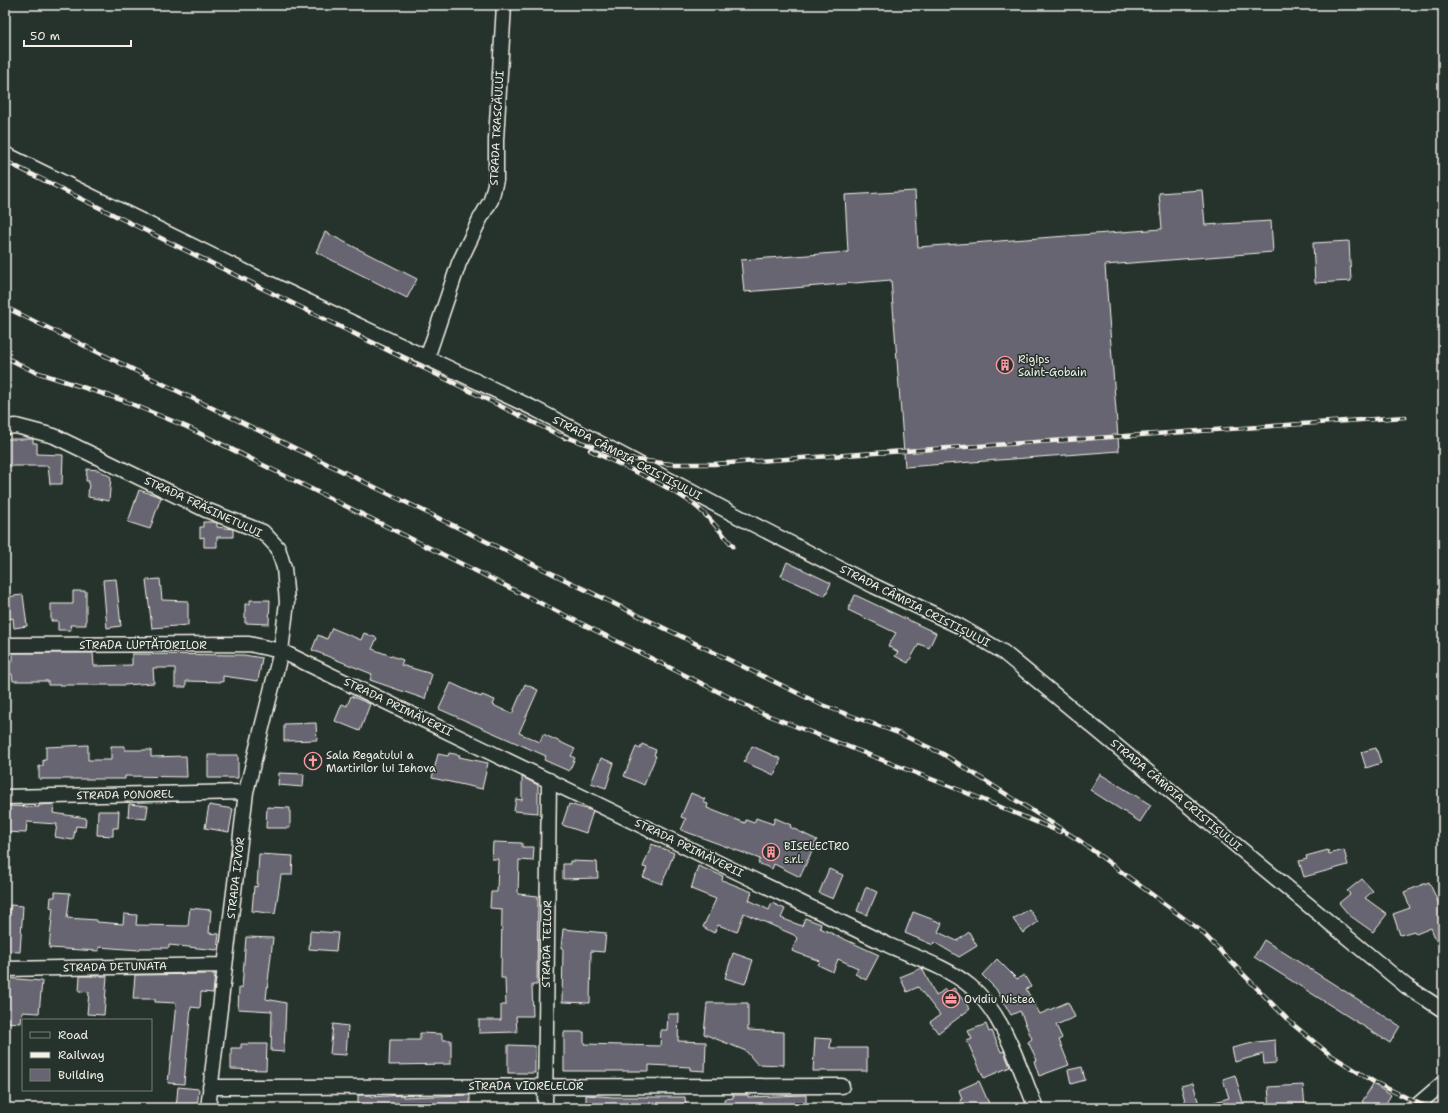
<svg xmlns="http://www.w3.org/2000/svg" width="1448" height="1113" font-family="'Shantell Sans',sans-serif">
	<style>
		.building { fill: #666571; stroke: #f4f1e8 }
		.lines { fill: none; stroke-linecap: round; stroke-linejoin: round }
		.minor-casing { stroke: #f4f1e8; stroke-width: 17 }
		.minor { stroke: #26332d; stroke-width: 14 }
		.rail-casing { stroke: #f4f1e8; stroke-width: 4.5 }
		.rail { stroke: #26332d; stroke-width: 3; stroke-dasharray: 9; stroke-linecap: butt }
		.labels { text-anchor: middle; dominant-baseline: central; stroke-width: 3; stroke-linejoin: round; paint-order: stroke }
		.street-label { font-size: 11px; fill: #f4f1e8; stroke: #26332d }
		.poi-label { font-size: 11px; fill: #f4f1e8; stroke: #26332d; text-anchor: start }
	</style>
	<rect width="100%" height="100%" fill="#26332d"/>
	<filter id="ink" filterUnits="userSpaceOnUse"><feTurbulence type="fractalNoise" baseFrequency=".025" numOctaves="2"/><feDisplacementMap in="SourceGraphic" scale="8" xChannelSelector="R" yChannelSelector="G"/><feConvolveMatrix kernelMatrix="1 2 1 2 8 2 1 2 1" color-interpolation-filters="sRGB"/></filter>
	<g filter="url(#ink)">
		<path class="building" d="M1202 190 1205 225 1271 221 1273 252 1105 265 1119 451 905 467 891 280 744 292 741 260 848 252 845 195 915 191 918 247 1162 229 1159 193Z
			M325 232 417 279 407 298 316 252Z
			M1349 241 1351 281 1315 283 1313 243Z
			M5 439H33V443H37V454L63 455 62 484H50L48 466H5Z
			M87 469 99 470 111 477 109 501 88 497 89 481H86Z
			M139 490 161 497 150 529 128 522Z
			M203 522H214L217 523V527L233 529V537H217V547H204V537L200 538V527H203Z
			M787 562 831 583 825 596 781 576Z
			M116 579 121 626 107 628 103 580Z
			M160 579 162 600 188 601V625L152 628 146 580Z
			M73 591H86V625H70L71 630H58V621H51V604H73Z
			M23 595 27 626 14 628 13 618 8 619 5 597Z
			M855 595 936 633 929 648 919 644 908 663 895 656 898 652 888 646 896 633 848 610Z
			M250 600H270L269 624 245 623V604H250Z
			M332 628 361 640 364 633 377 638 372 649 403 660 401 665 432 674 425 699 370 680 372 674 312 650 318 635 327 639Z
			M13 653H93L94 666 132 665V654L244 655 262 658 258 681 223 676V682L186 681V687H175V668H153L154 683 124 685H48V681H13L12 674H8V662H13Z
			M451 683 481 697 482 695 495 700 493 705 512 714 525 684 538 690 519 733 540 742 543 734 575 749 571 756 575 758 569 771 544 760 546 756 439 709Z
			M351 696 370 704 360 731 335 721 342 704 347 706Z
			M316 723 317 740 284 741V724Z
			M642 744 656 750 654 755 656 756 644 785 624 776 636 747 640 749Z
			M88 745V760H111V746H125V750H151V757L186 756 187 777 125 776V779H39V766H43V760H46V747Z
			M752 746 781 759 774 775 744 762Z
			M1376 748 1381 763 1366 768 1361 752Z
			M449 753 460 755 459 757 488 763 482 789 432 778 438 754 448 756Z
			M208 755H238V778H208Z
			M601 758 614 763 606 788 591 783Z
			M279 773 304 774 303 787 278 785Z
			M1100 774 1151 805 1140 822 1090 790Z
			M522 777 538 785V813L514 811 516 799 522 800Z
			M691 793 705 799 703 802 708 804 707 808 745 823 746 820 754 823 756 818 773 824 775 818 791 825 790 827 817 840 800 877 774 864 772 869 758 863 760 859 681 830 686 819 681 817Z
			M54 804 53 813 86 818 85 827 76 826 73 840 55 837 57 824 27 822 26 833 5 832 6 806 39 807V805Z
			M129 804 148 806 146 819 128 817Z
			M569 804 593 811 586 833 562 825Z
			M209 805 233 809 229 832 205 828Z
			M267 807 290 808V828H266Z
			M98 811H119L118 828H113V836L97 835Z
			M493 842 522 843V847H534L533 861 519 860 518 894 538 896 537 985H532L533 1016H516L517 1032 479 1033V1020H501V1005H506L505 978H501L502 909 490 908 491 892H497L498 859H492Z
			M652 844 674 853 662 884 643 877 647 868 643 867Z
			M1328 850 1329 854 1344 850 1348 865 1304 877 1299 861 1307 859 1306 856Z
			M259 854 293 856 292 875H281L275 914 252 911 254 886 257 887Z
			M570 861 597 862 598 878 563 879V864H570Z
			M698 866 723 876 722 880 752 892 749 900 769 910 772 903 785 909 781 918 802 926 805 918 821 924 820 928 879 955 866 980 855 974 858 968 838 959 833 972 818 965 820 961 792 951 797 938 794 935 744 913 737 932 718 925 714 933 703 927 716 899 691 889Z
			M829 869 843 875 833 899 819 893Z
			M1362 879 1373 891 1365 898 1387 914 1373 932 1349 915 1339 903 1350 894 1347 891Z
			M1429 882 1443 913V957L1431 928 1416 934 1414 931 1400 935 1393 914 1410 908 1404 892Z
			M866 887 877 892 867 915 857 911Z
			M55 892 70 893 67 918 97 920V922L123 924 124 914 137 915 136 925 188 926 190 908 211 910 209 933 219 934 217 950 169 945V948H140L139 950 99 947V951L49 948 53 908 50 907 51 897H55Z
			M10 905 23 906 20 952 5 951 6 913H10Z
			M1029 909 1038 922 1023 933 1013 919Z
			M913 912 942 923 938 932 957 941 969 932 977 946 959 957 934 942 933 945 905 933Z
			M563 929 606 933 604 952 591 951 590 1003 562 1002 563 948H561Z
			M310 931 338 933 336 951 309 949Z
			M246 937 273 938 266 999 286 1003 284 1052 271 1051 272 1011 238 1009 239 988H242Z
			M1264 940 1400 1026 1390 1043 1254 957Z
			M733 953 753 960 745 984 725 978Z
			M997 959 1017 979 1024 975 1031 987 1026 989 1040 1014 1068 1002 1075 1017 1056 1025 1062 1038 1059 1040 1069 1065 1039 1076 1034 1061 1037 1060 1028 1042 1032 1039 1020 1011 1011 1015 996 989 982 975Z
			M922 968 936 996 945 989 947 993 954 988 970 1009 938 1033 930 1022 940 1015 918 987 907 992 900 977Z
			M215 974 213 993 201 992 200 1008 191 1007 184 1084 168 1083 176 1003 155 1002V999H133L135 975Z
			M80 976H107L104 1015 87 1014 89 992 79 991Z
			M5 978 42 981 39 1013 22 1012 21 1023 5 1022Z
			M707 1003H748V1030L784 1032V1065L757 1064 746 1051 704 1034Z
			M668 1014H679L678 1041 706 1042 705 1071 690 1070V1067L649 1065V1071H564V1032H584V1044L660 1046 661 1030H667Z
			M333 1024 348 1026 346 1055 330 1054Z
			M986 1024 989 1032 992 1031 1001 1052 1004 1051 1010 1067 984 1078 967 1041 972 1039 968 1031Z
			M420 1033 442 1034V1040H451V1064L389 1065 390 1040H420Z
			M815 1038 831 1039 830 1048H867V1071H813Z
			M1275 1040 1276 1063 1264 1064 1263 1054 1235 1062 1232 1048 1257 1042Z
			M241 1044H267L266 1070 231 1069V1048H241Z
			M508 1045 535 1046V1073H508Z
			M1082 1067 1085 1080 1071 1084 1068 1070Z
			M1235 1075 1244 1106 1236 1108H1204V1105L1229 1098 1223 1079Z
			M979 1081 991 1108H963L960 1100 962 1099 959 1090Z
			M1193 1083 1200 1108H1187L1181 1086Z
			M1373 1084 1391 1095 1383 1108H1372L1362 1102Z
			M1303 1085 1305 1108H1270L1268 1087Z
			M178 1087 199 1089 197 1108H176Z
			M358 1095H371V1097L403 1095V1097L470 1095V1108H358Z
			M586 1095 613 1097H685L686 1108H586Z
			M733 1095H748V1097L806 1095V1108H725L724 1099 733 1098Z"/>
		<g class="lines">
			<defs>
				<path id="minor" d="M5 154 258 278 535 409 741 518 874 586 959 626 1003 652 1406 986 1443 1010
					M427 358 459 263 480 219 491 200 496 180V140L504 5
					M5 427 16 426 54 436 206 510 263 532 278 548 284 568 287 602 281 651 246 792 208 1108
					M5 645 249 644 281 651 888 945C915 957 947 967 970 986 1004 1014 1020 1069 1036 1108
					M5 797 246 792
					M5 969 225 965
					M210 1087 842 1086
					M545 1108 549 780
					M1414 1108 1443 1083"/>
			</defs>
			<use href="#minor" class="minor-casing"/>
			<use href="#minor" class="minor"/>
			<defs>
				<path id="rail" d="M5 161 565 438
					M5 307 822 705 898 733 943 754 1080 841 1201 931 1290 1022 1329 1054 1374 1082 1420 1104 1436 1108
					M5 357 33 371 122 400 187 427 759 712 962 791 1060 832
					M560 435 629 459 671 464H714L1405 417
					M590 450C621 466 665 483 693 504 708 515 720 531 733 546"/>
			</defs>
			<use href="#rail" class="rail-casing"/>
			<use href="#rail" class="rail"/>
		</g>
	</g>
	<defs>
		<symbol id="building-ring" viewBox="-11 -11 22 22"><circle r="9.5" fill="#26332d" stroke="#ff9aa2" stroke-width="1.5"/><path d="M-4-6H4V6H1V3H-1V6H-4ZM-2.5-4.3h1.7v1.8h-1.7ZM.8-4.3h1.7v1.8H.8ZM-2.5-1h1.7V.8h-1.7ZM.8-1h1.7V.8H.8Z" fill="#ff9aa2"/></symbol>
		<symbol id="church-ring" viewBox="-11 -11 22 22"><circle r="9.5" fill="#26332d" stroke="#ff9aa2" stroke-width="1.5"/><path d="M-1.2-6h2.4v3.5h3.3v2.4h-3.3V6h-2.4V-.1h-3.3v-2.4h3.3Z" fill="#ff9aa2"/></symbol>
		<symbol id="office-ring" viewBox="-11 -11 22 22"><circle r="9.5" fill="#26332d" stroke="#ff9aa2" stroke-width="1.5"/><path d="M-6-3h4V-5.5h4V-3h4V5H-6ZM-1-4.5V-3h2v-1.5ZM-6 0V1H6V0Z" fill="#ff9aa2"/></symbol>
	</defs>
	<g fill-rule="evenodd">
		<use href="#building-ring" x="995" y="355" width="20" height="20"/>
		<use href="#church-ring" x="303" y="751" width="20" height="20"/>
		<use href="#building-ring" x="761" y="842" width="20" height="20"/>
		<use href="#office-ring" x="941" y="989" width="20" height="20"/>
	</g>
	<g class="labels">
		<g class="street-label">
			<text transform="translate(497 128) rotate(-87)">STRADA TRASCĂULUI</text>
			<text transform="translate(627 458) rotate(28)">STRADA CÂMPIA CRISTIȘULUI</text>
			<text transform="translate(203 507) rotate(25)">STRADA FRĂSINETULUI</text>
			<text transform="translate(915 606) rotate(27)">STRADA CÂMPIA CRISTIȘULUI</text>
			<text x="143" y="645">STRADA LUPTĂTORILOR</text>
			<text transform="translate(398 707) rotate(26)">STRADA PRIMĂVERII</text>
			<text transform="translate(125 795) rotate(-1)">STRADA PONOREL</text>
			<text transform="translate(1176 795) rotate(40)">STRADA CÂMPIA CRISTIȘULUI</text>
			<text transform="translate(689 848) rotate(26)">STRADA PRIMĂVERII</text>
			<text transform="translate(236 878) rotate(-83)">STRADA IZVOR</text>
			<text transform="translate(547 944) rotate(-89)">STRADA TEILOR</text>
			<text transform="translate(115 967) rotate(-1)">STRADA DETUNATA</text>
			<text x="526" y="1086">STRADA VIORELELOR</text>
		</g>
		<g class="poi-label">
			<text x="1018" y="359">Rigips<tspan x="1018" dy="13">Saint-Gobain</tspan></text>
			<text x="326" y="755">Sala Regatului a<tspan x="326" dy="13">Martirilor lui Iehova</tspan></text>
			<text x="784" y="846">BISELECTRO<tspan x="784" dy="13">s.r.l.</tspan></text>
			<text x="964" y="999">Ovidiu Nistea</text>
		</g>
	</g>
	<rect width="1448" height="1113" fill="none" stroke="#26332d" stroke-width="20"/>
	<rect x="10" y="10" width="1428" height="1093" fill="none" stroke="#f4f1e8" stroke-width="1.5" filter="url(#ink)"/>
	<rect x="22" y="1019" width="130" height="72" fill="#26332d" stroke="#787f78"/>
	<rect x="30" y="1032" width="20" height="6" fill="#26332d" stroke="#787f78"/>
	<text x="58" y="1039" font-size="12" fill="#f4f1e8">Road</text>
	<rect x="30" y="1052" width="20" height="6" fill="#f4f1e8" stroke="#787f78"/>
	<text x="58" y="1059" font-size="12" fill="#f4f1e8">Railway</text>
	<rect x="30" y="1069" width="20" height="12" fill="#666571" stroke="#787f78"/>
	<text x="58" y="1079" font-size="12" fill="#f4f1e8">Building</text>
	<path d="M24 40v6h107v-6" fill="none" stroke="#f4f1e8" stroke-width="2"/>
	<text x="30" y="40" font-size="12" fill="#f4f1e8" stroke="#26332d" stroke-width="3" paint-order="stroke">50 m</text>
</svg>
